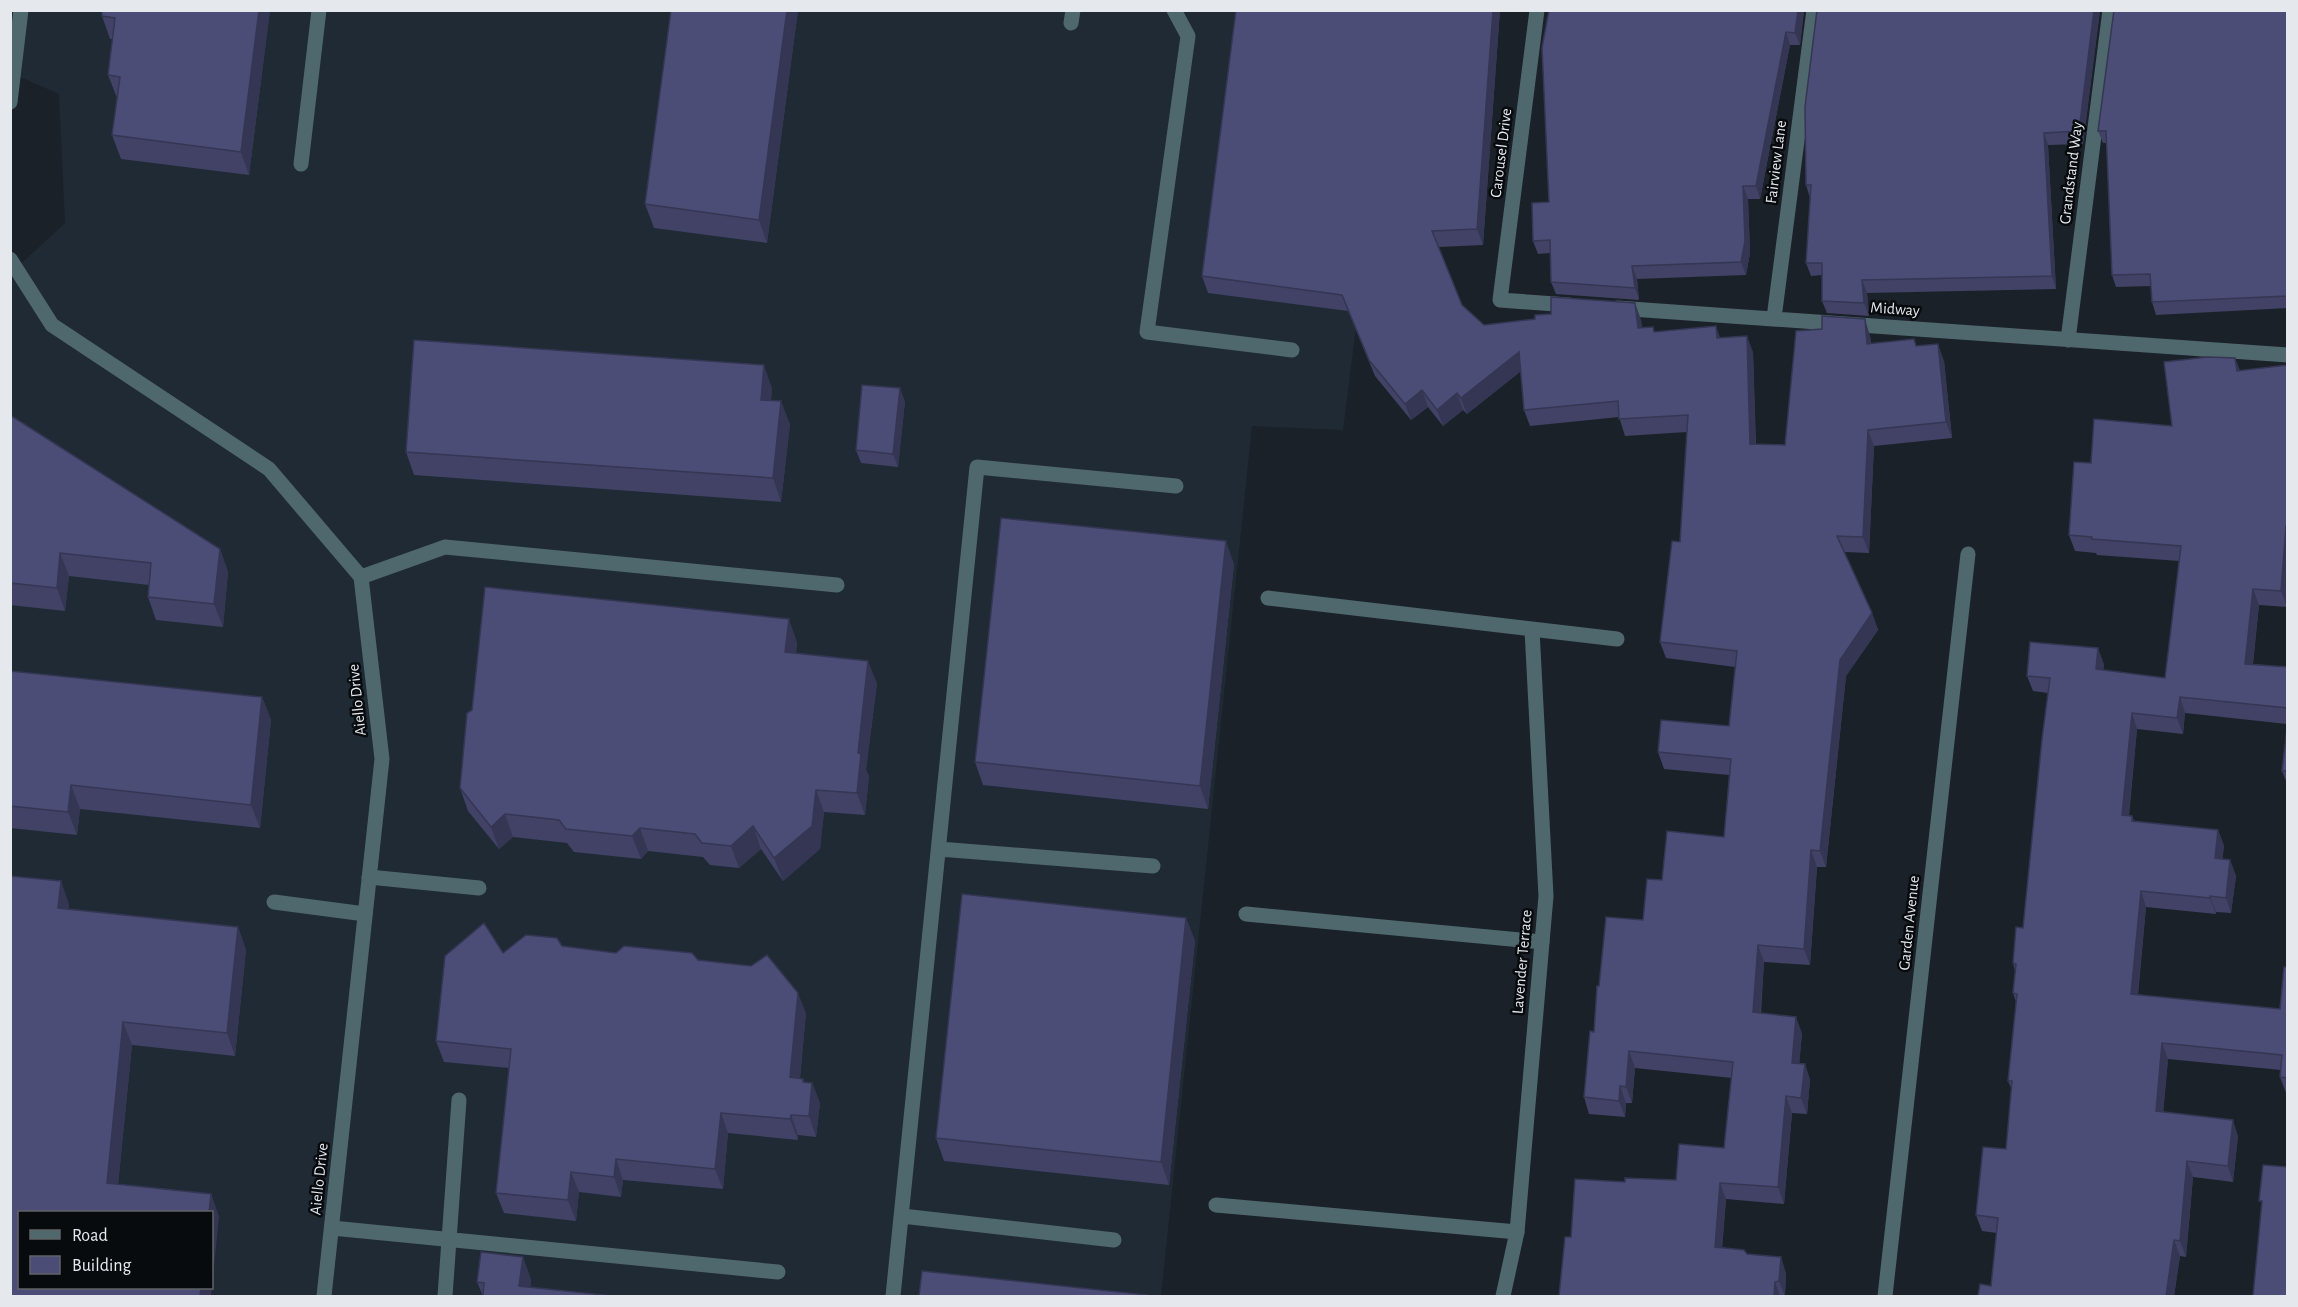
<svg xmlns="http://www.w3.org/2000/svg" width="2298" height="1307" font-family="'Alegreya Sans',sans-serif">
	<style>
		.built { fill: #1f2a35; fill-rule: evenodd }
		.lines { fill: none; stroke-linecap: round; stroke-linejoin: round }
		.lane { stroke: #4f686e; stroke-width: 15 }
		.street { stroke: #4f686e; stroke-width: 15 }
		.wall { fill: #414265 }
		.shaded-wall { fill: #353653 }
		.building { fill: #4c4d76; stroke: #353653; stroke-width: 1.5 }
		.labels { text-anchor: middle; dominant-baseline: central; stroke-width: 5; stroke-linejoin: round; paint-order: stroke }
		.street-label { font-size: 16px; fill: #e5e9ee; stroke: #080b0d }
	</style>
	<rect width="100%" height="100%" fill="#1b2128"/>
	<path class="built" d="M11 10 1396 11 1343 430 1252 426 1161 1296H11L10 274 65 223 59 94 11 73ZM20 1212H212V1288H20Z"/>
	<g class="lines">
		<path class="lane" d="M1174 10 1188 36 1147 332 1292 350
			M1537 10 1500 300 1569 305
			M1071 23 1073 10
			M301 164 319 10
			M1617 308 2288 355
			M1774 318 1814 10
			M2068 340 2110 10
			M361 577 445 547 837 585
			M1268 598 1617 639
			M939 849 1153 866
			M369 877 479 888
			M274 902 365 914
			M1246 914 1542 942
			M1216 1205 1517 1232
			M902 1216 1114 1240
			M332 1228 778 1272
			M445 1296 459 1100
			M893 1296 977 467 1176 486"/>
		<path class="street" d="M10 102 21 10
			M10 259 52 325 269 469 361 577 382 759 324 1296
			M1503 1296 1517 1232 1546 896 1532 630
			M1885 1296 1968 554"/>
	</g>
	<path class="wall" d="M102 10H270L249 175 121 159 112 135 117 98 108 75 113 39H110L102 16Z
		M798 10 767 243 654 228 645 204Z
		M1236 10H1500L1483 245 1439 247 1462 305 1484 325 1641 320 1642 328 1655 332 1720 337 1753 352 1756 444 1785 445 1870 336 1871 344 1917 346 1944 361 1952 438 1874 446 1869 553 1844 552 1872 613 1878 630 1846 676 1826 867H1817L1810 965 1764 962 1761 1013 1802 1033 1799 1064H1805L1810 1080 1807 1114 1792 1113 1784 1204 1726 1199 1722 1247 1747 1254 1786 1273 1785 1296H1559L1571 1237 1625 1182 1676 1180 1724 1148 1732 1078 1635 1068 1632 1103H1626L1625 1117 1589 1114 1584 1097 1594 1032 1599 986 1643 920 1662 880 1724 837 1729 775 1664 769 1658 752 1729 726 1735 667 1666 658 1660 642 1680 542 1687 432 1625 436 1619 417 1530 426 1524 410 1521 371 1467 414 1463 410 1443 426 1428 407 1411 420 1375 376 1348 311 1208 293 1202 276Z
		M1549 10H1804L1800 45H1790L1760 199H1748L1750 253 1746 275 1637 279 1639 300 1556 294 1551 282 1550 253 1538 254 1533 241 1549 202Z
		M2100 10 2083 144 2048 145 2056 289 1867 293 1869 316 1827 313 1822 301V275L1811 276 1806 263 1810 198 1806 185Z
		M2288 10V308L2156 315 2152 302 2151 286 2116 287 2112 275 2107 143H2103L2098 131Z
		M2235 358 2240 371 2288 365 2287 607 2259 605 2253 664 2288 667V786L2282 771 2287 724 2185 713 2183 734 2137 729 2129 816H2132L2134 821 2218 830 2224 846 2222 859 2230 860 2236 876 2231 913 2216 912V914L2146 907 2138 995 2280 1009 2288 967V1093H2286L2280 1077 2281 1070 2168 1059 2163 1112 2238 1136 2233 1182 2193 1177 2186 1257 2180 1256 2174 1296H1978L1991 1286 1997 1233 1982 1231 1976 1215 2006 1149 2012 1090 2008 1081 2016 1002 2013 993 2015 971 2013 963 2023 928 2048 693 2033 691 2027 676 2104 664 2103 670 2165 678 2179 561 2097 555 2096 553 2075 551 2069 535 2091 463 2172 426Z
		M772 388 771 400 790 424 781 502 414 475 406 452Z
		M905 401 898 467 861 463 856 450Z
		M10 415 220 549 228 572 223 627 156 620 148 597 149 585 69 576 65 611 10 605Z
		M1234 564 1208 809 983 785 975 762Z
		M797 642 796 653 877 683 866 770 869 776 865 815 824 812 820 849 783 881 761 849 739 868 710 865 703 857 648 851 641 859 574 852 567 843 513 837 499 849 468 811 460 788Z
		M10 671 262 697 271 720 260 828 80 809 77 835 10 828Z
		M69 904V909L238 927 246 950 235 1056 132 1045 118 1184 211 1194 219 1217 10 1296Z
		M1186 918 1195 941 1169 1185 944 1161 936 1138Z
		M562 946 616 953 698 960 806 1013 800 1078 805 1082 812 1083 820 1103 816 1137 798 1135V1140L728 1133 723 1189 623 1180 621 1197 579 1192 576 1221 504 1213 496 1193 509 1068 444 1062 436 1041 503 953Z
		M523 1257 531 1280 530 1288 483 1296 477 1282Z"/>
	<path class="shaded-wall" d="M259 10H270L249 175 241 152Z
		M787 10H798L767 243 759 220Z
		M1493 10H1500L1483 245 1477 229Z
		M1798 10H1804L1800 45 1795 33Z
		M2094 10H2100L2083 144 2079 131Z
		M1786 32 1790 45 1760 199 1756 186Z
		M2044 133 2048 145 2056 289 2052 276Z
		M1743 186 1748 199 1750 253 1746 275 1741 262Z
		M1632 266 1637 279 1639 300 1635 288Z
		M1862 280 1867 293 1869 316 1864 303Z
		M1635 303 1641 320 1644 344 1638 328Z
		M1865 319 1870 336 1873 360 1867 344Z
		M1716 326 1722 343 1717 338Z
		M1747 336 1753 352 1756 460 1750 444Z
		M1938 344 1944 361 1952 438 1946 422Z
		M1519 352 1525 368 1467 414 1461 398Z
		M2235 358 2241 374 2237 371Z
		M764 365 772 388 769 423 761 400Z
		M900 388 905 401 898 467 893 454Z
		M1422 390 1428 407 1411 420 1405 404Z
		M1457 393 1463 410 1443 426 1437 410Z
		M781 401 790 424 781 502 773 478Z
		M1868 430 1874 446 1869 553 1863 537Z
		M2286 526 2288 530 2287 607 2281 591Z
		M1226 541 1234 564 1208 809 1200 786Z
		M220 549 228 572 223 627 214 604Z
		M60 553 69 576 65 611 57 588Z
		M2253 589 2259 605 2251 679 2245 664Z
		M1872 613 1878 630 1846 676 1826 867 1820 851 1840 660Z
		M789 619 797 642 794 674 785 652Z
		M2098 648 2104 664 2102 685 2096 669Z
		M868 661 877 683 866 770 869 776 865 815 857 793 858 753Z
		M262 697 271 720 260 828 251 805Z
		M2180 697 2185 713 2183 734 2177 718Z
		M2132 713 2137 729 2127 831 2122 815Z
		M71 785 80 809 77 835 68 812Z
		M816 790 824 812 820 849 783 881 774 858Z
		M505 814 513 837 499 849 491 827Z
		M753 826 761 849 739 868 731 846Z
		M640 828 648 851 641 859 632 836Z
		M2218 830 2224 846 2221 874 2215 858Z
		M1811 850 1817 867 1810 965 1804 949Z
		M2230 860 2236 876 2231 913 2226 898Z
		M61 881 69 904 66 931 58 908Z
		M2141 891 2146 907 2136 1010 2131 994Z
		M2210 896 2216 912V914L2210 898Z
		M1186 918 1195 941 1169 1185 1161 1162Z
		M238 927 246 950 235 1056 227 1033Z
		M1758 945 1764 962 1759 1029 1753 1012Z
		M798 993 806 1013 798 1098 790 1077Z
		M1796 1017 1802 1033 1798 1079 1792 1063Z
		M123 1022 132 1045 116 1206 107 1183Z
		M2162 1043 2168 1059 2162 1127 2156 1111Z
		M1629 1051 1635 1068 1632 1103 1626 1087Z
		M1805 1064 1810 1080 1807 1114 1801 1098Z
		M803 1079 811 1098 812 1083 820 1103 816 1137 809 1116 803 1082Z
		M1620 1086 1626 1103 1625 1117 1619 1101Z
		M1786 1096 1792 1113 1784 1204 1778 1187Z
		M721 1113 728 1133 723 1189 715 1169Z
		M791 1115 798 1135V1140L790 1119Z
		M2233 1120 2238 1136 2233 1182 2228 1166Z
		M616 1159 623 1180 621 1197 614 1177Z
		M2187 1161 2193 1177 2186 1257 2180 1241Z
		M571 1172 579 1192 576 1221 568 1200Z
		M1720 1183 1726 1199 1721 1263 1715 1247Z
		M211 1194 219 1217 211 1296H200L201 1287H212V1212H209Z
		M2174 1240 2180 1256 2174 1296H2166Z
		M523 1257 531 1280 529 1296 519 1286Z
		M1781 1257 1786 1273 1785 1296 1779 1281Z
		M1775 1282 1780 1296H1774Z"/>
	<path class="building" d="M102 10H259L241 152 112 135 120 77 108 75 115 18 102 16Z
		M671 10H787L759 220 645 204Z
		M1236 10H1493L1477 229 1432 231 1462 305 1484 325 1535 319V315L1551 314V297L1635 303 1638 328 1653 327 1654 332 1716 326 1717 338 1747 336 1750 444 1785 445 1796 331 1822 329V316L1865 319 1867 344 1914 339 1916 346 1938 344 1946 422 1868 430 1863 537 1837 536 1872 613 1840 660 1820 851 1811 850 1804 949 1758 945 1753 1012 1796 1017 1792 1063 1805 1064 1801 1098 1786 1096 1778 1187 1720 1183 1715 1247 1744 1250 1747 1254 1781 1257 1779 1281 1775 1282 1774 1296H1559L1565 1237H1571L1575 1179 1625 1182V1178L1676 1180 1679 1144 1724 1148 1733 1062 1629 1051 1626 1087 1620 1086 1619 1101 1584 1097 1590 1031 1594 1032 1597 986H1599L1606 917 1643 920 1647 879 1662 880 1667 831 1724 837 1731 759 1658 752 1661 720 1729 726 1737 651 1660 642 1672 541 1680 542 1688 415 1619 419 1618 401 1524 410 1519 352 1461 398 1457 393 1437 410 1422 390 1405 404 1369 360 1342 295 1202 276Z
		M1549 10H1798L1795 33 1786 32 1756 186H1743L1745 241 1741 262 1632 266 1635 288 1551 282 1550 240 1533 241 1532 203 1549 202 1542 48Z
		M1817 10H2094L2079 131 2044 133 2052 276 1862 280 1864 303 1822 301V263H1806L1811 185H1806L1805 107Z
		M2114 10H2288V296L2152 302 2150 274 2112 275 2106 131H2098Z
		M414 340 764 365 761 400 781 401 773 478 406 452Z
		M2208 357 2235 358 2237 371 2288 365V526H2286L2281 591 2253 589 2245 664 2288 667V708L2180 697 2177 718 2132 713 2122 815 2132 816V821L2218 830 2215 858 2230 860 2226 898 2210 896V898L2141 891 2131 994 2280 1009 2284 967H2288V1078L2280 1077 2282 1055 2162 1043 2156 1111 2233 1120 2228 1166 2187 1161 2180 1241 2174 1240 2166 1296H1978L1980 1284 1991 1286 1998 1218 1976 1215 1983 1147 2006 1149 2012 1081H2008L2017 994 2013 993 2016 964 2013 963 2016 927 2023 928 2042 739 2050 678 2027 676 2030 642 2098 648 2096 669 2165 678 2181 546 2092 539V537L2069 535 2074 462 2091 463 2094 419 2172 426 2164 362Z
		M862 385 900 388 893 454 856 450Z
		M10 415 220 549 214 604 148 597 151 563 60 553 57 588 10 583Z
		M1001 518 1226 541 1200 786 975 762Z
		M485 587 789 619 785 652 868 661 858 753 861 754 857 793 816 790 812 826 774 858 753 826 731 846 702 843 695 834 640 828 632 836 566 829 559 820 505 814 491 827 460 788 467 713 472 710Z
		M10 671 262 697 251 805 71 785 68 812 10 806Z
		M2288 721V771H2282Z
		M10 876 61 881 58 908 238 927 227 1033 123 1022 107 1183 211 1194 209 1212H20V1287H201L200 1296H10Z
		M962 894 1186 918 1161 1162 936 1138Z
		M484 923 503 953 526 935 557 938 562 946 616 953 624 946 692 953 698 960 751 966 767 955 798 993 790 1077 803 1079V1082L812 1083 809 1116 791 1115 790 1119 721 1113 715 1169 616 1159 614 1177 571 1172 568 1200 496 1193 511 1049 436 1041 445 956Z
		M2263 1165 2288 1167V1296H2253L2262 1201H2259Z
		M481 1252 523 1257 519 1286 613 1296H483L484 1283 477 1282Z
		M922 1271 1147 1295 1146 1296H919Z"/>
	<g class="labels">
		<g class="street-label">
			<text transform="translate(1501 153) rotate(-83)">Carousel Drive</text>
			<text transform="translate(1776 162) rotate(-83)">Fairview Lane</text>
			<text transform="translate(2071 173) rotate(-83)">Grandstand Way</text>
			<text transform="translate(1895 309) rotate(4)">Midway</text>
			<text transform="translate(357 700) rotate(-96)">Aiello Drive</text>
			<text transform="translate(1909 923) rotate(-84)">Garden Avenue</text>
			<text transform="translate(1522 962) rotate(-85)">Lavender Terrace</text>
			<text transform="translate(319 1179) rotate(-84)">Aiello Drive</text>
		</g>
	</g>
	<rect width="2298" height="1307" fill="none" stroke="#e5e9ee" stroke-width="24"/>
	<rect x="18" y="1211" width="195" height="78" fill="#080b0d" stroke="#606467" stroke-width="1.5"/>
	<rect x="30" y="1230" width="30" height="9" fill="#4f686e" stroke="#606467" stroke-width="1.5"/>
	<text x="72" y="1241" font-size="18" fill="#e5e9ee">Road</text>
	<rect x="30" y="1256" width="30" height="18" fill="#4c4d76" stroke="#606467" stroke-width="1.5"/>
	<text x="72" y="1271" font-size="18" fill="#e5e9ee">Building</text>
</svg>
